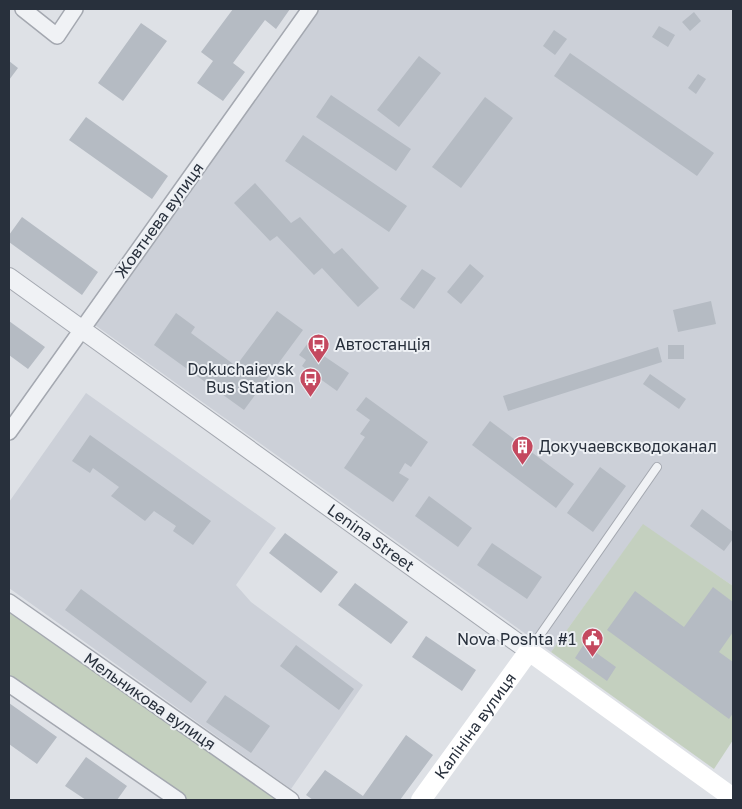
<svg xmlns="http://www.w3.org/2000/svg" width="742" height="809" font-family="'Golos Text',sans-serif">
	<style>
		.built { fill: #ccd0d8 }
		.green { fill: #c4d0bf }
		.building { fill: #b5bbc3 }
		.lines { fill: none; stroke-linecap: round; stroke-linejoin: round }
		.service-casing { stroke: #a4a8b0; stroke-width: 10 }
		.minor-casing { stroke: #a4a8b0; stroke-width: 18 }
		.tertiary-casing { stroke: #a4a8b0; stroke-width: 20 }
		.service { stroke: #f0f2f5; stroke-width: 8 }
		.minor { stroke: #f0f2f5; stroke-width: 15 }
		.tertiary { stroke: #f0f2f5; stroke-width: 18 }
		.secondary { stroke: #fff; stroke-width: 20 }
		.labels { text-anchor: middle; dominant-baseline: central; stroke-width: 4; stroke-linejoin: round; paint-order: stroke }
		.street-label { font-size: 16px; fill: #28303c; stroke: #edf0f4 }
		.poi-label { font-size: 16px; fill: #28303c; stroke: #edf0f4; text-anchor: start }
	</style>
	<rect width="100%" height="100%" fill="#dee1e6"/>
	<path class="built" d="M310 9H733V586L643 525 551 652 88 320Z
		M86 393 276 528 236 585 251 602 363 685 291 789 9 588V502Z"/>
	<path class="green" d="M643 524 733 586V740L714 769 551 652Z
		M9 602 291 800H178L9 684Z"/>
	<path class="building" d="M233 9H290L276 29 265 20 233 63 245 72 223 101 197 83 213 61 201 52Z
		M694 12 701 21 690 31 682 22Z
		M141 23 167 41 123 101 98 83Z
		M659 26 675 35 668 47 652 37Z
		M554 30 567 39 555 55 543 46Z
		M570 53 714 153 697 176 554 76Z
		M419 56 441 73 399 127 377 110Z
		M9 61 18 68 9 80Z
		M698 74 706 79 696 94 688 88Z
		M331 95 411 149 396 171 316 117Z
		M485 97 513 118 461 188 432 167Z
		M86 117 168 176 152 199 69 140Z
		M303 135 407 206 389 232 285 161Z
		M255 183 291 223 300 217 334 254 342 248 379 288 358 307 322 268 314 275 277 236 270 241 234 203Z
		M22 217 98 272 82 295 9 242V235Z
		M470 264 484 276 461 304 447 292Z
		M422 269 436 278 414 309 400 299Z
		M711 301 716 324 678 332 673 310Z
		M277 311 303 330 244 410 154 345 176 313 195 327 191 333 236 366Z
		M9 321 45 347 28 369 9 355Z
		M314 335 325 343 318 352 349 373 337 391 302 366 306 360 299 355Z
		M668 345H684V359H668Z
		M658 347 662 362 508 411 503 396Z
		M650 374 686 399 679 409 643 384Z
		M366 397 428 442 411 467 405 463 399 473 409 479 393 502 344 468 365 437 360 434 370 420 356 410Z
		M490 421 574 484 556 508 472 445Z
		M90 435 211 521 193 545 173 531 176 526 154 511 145 521 111 496 119 487 93 468 90 473 72 461Z
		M600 467 626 486 593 532 567 513Z
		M429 496 472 528 458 547 415 516Z
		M702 509 733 532V539L724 551 690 526Z
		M285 533 338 572 321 593 269 553Z
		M492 543 542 577 527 599 477 565Z
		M355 583 408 622 391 644 338 605Z
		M713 587 733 602V632L719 652 733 662V713L729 719 607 630 635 591 684 627Z
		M81 589 207 682 191 703 65 610Z
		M426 636 476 670 462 691 412 657Z
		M584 644 616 667 607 681 575 658Z
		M296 645 354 689 339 710 280 666Z
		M225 695 270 726 251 753 206 722Z
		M9 703 57 737 37 764 9 744Z
		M406 735 433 755 400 800H313L306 795 325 770 363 796Z
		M86 757 127 786 117 800H86L65 786Z"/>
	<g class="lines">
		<defs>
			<path id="service" d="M529 651 657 467"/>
			<path id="minor" d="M23 9 57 36 75 9
				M9 432 310 9
				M9 602 291 800
				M9 684 178 800"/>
			<g id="tertiary">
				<path id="s1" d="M9 277 529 651"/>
			</g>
		</defs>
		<use href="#service" class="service-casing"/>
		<use href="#minor" class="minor-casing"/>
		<use href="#tertiary" class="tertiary-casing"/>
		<use href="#service" class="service"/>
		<use href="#minor" class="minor"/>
		<use href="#tertiary" class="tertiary"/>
		<path class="secondary" id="s2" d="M421 800 529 651 733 798"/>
	</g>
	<defs>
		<symbol id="bus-pin" viewBox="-11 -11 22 30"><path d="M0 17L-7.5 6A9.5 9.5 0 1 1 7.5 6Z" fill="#c4495f" stroke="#edf0f4"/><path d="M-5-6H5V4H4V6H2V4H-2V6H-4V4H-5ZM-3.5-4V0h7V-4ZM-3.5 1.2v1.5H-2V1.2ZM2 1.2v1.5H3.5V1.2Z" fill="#fff"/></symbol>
		<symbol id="building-pin" viewBox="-11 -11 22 30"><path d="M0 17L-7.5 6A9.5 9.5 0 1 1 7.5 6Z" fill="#c4495f" stroke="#edf0f4"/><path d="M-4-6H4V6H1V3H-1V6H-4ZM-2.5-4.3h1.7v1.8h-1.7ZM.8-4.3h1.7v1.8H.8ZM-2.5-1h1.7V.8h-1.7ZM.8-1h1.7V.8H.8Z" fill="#fff"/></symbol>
		<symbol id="civic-pin" viewBox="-11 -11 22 30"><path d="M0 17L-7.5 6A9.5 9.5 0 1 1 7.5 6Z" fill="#c4495f" stroke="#edf0f4"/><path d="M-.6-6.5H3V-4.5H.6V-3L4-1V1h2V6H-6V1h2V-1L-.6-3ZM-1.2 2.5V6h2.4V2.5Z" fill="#fff"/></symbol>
	</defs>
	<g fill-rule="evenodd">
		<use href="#bus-pin" x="306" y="332" width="25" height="34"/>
		<use href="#bus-pin" x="298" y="366" width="25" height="34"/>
		<use href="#building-pin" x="510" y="434" width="25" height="34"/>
		<use href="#civic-pin" x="580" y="626" width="25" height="34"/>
	</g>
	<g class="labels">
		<g class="street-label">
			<text transform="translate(159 220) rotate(-54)">Жовтнева вулиця</text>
			<text stroke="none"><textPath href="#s1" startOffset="446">Lenina Street</textPath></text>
			<text transform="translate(150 701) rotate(35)">Мельникова вулиця</text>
			<text stroke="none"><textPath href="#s2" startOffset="92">Калініна вулиця</textPath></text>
		</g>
		<g class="poi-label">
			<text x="335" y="344">Автостанція</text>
			<text x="294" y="369" text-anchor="end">Dokuchaievsk<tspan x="294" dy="18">Bus Station</tspan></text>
			<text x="539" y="446">Докучаевскводоканал</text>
			<text x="576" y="639" text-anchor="end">Nova Poshta #1</text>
		</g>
	</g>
	<rect width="742" height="809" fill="none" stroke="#28303c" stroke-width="20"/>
</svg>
